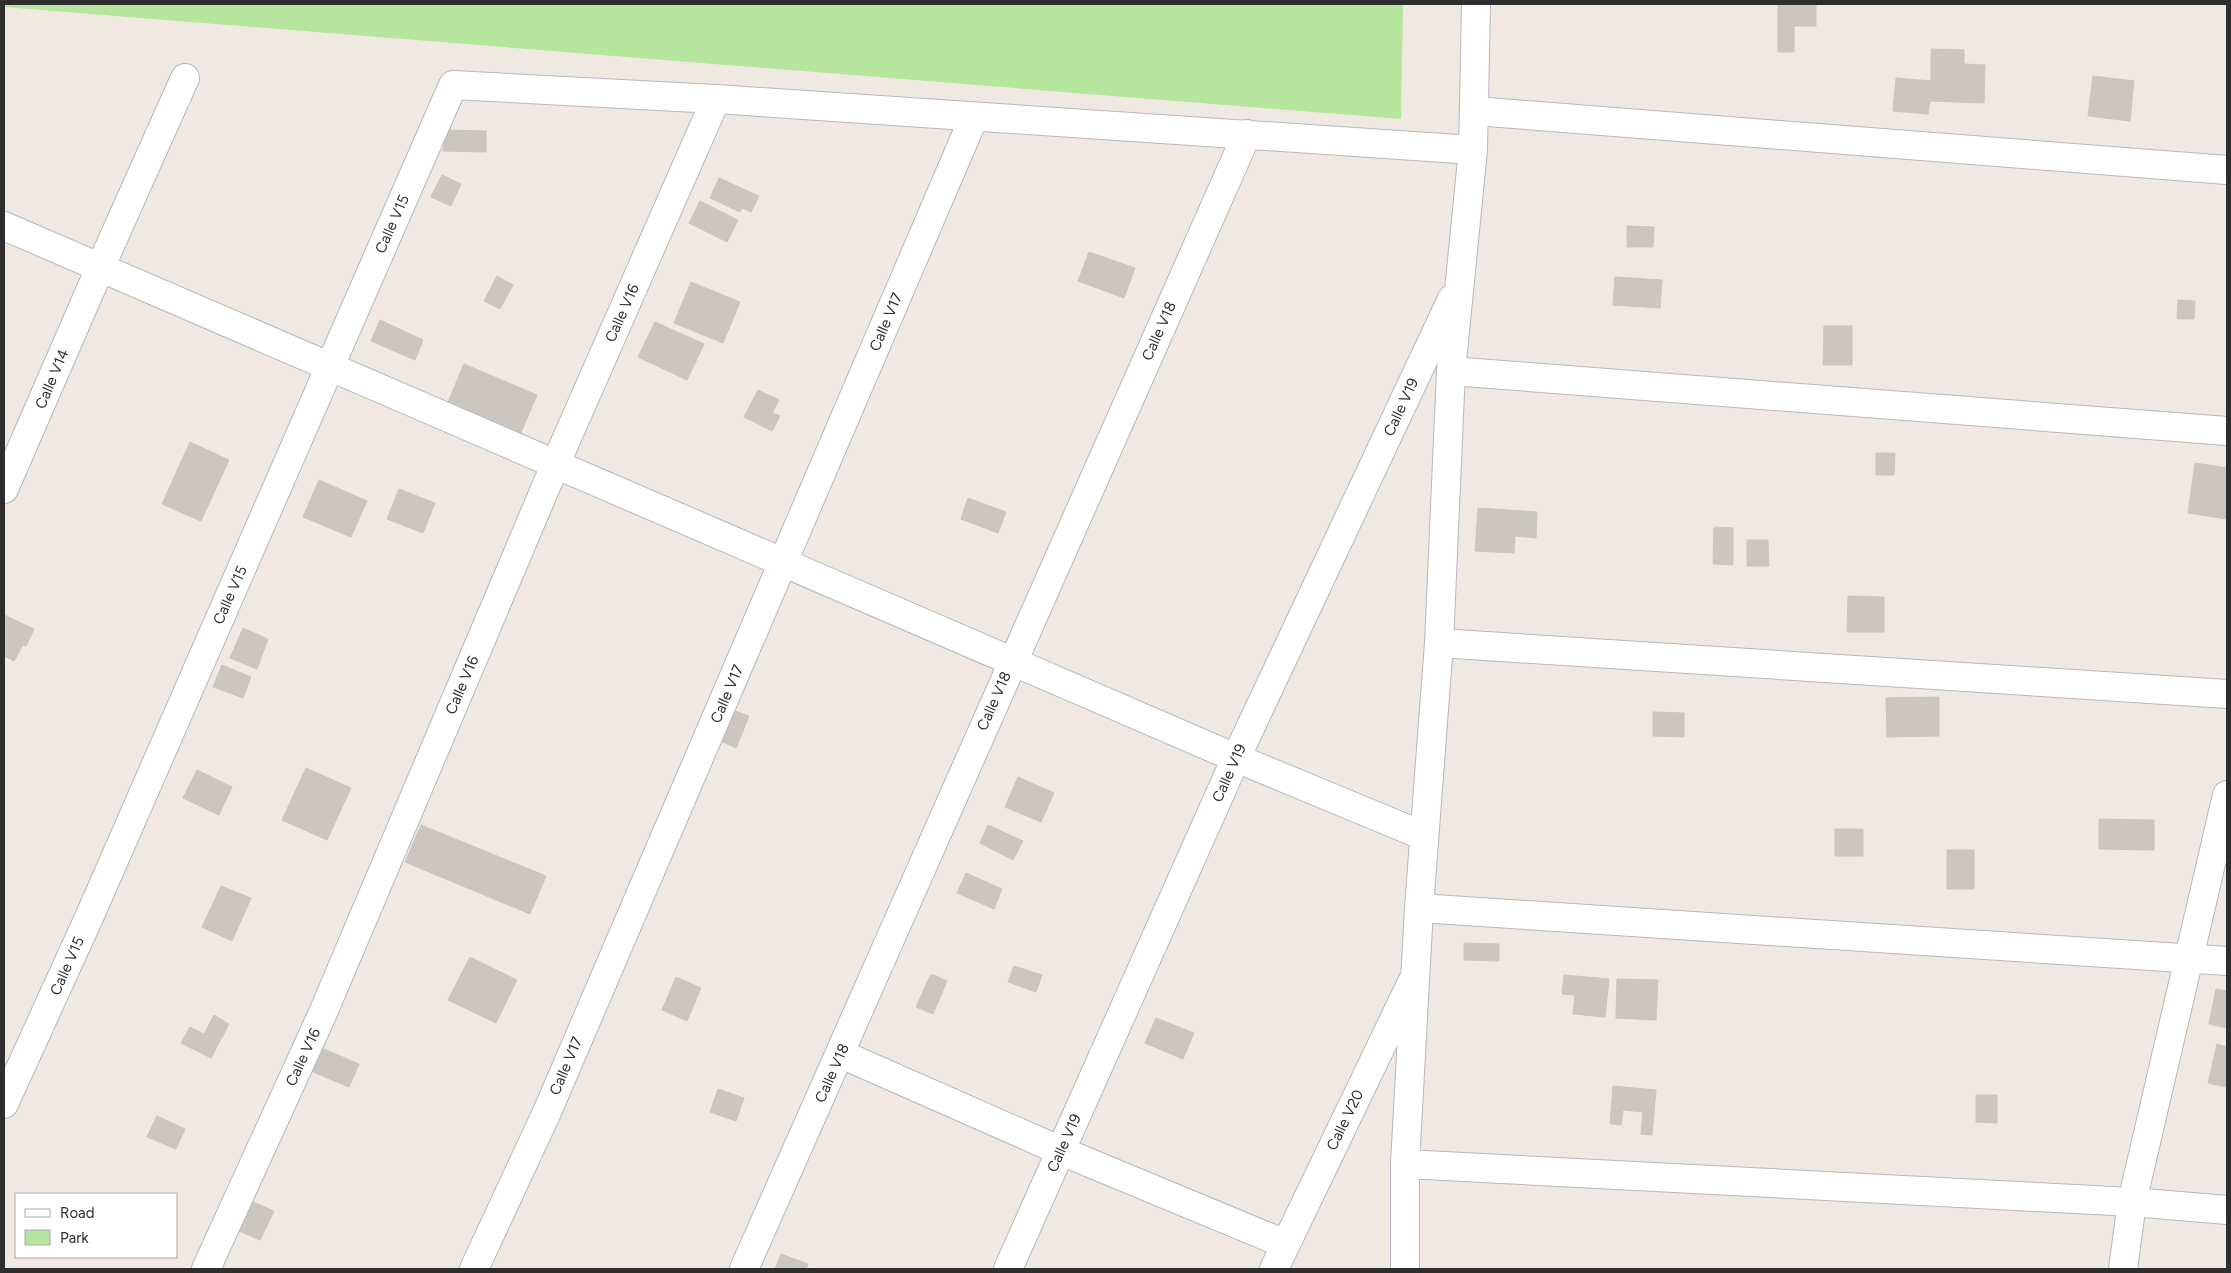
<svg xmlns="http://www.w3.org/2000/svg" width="2231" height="1273" font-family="Figtree,sans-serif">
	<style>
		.green { fill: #b6e59e }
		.building { fill: #cbc7bf; stroke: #cbc5ba }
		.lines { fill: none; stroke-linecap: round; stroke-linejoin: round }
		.street-casing { stroke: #b4b7c1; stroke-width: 30 }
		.street { stroke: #fff; stroke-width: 28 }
		.labels { text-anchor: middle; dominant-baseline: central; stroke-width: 5; stroke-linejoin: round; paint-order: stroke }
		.street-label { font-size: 15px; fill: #2e2e2e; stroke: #fff }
	</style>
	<rect width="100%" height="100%" fill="#efe9e1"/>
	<path class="green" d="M4 4H1403L1401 119 4 7Z"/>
	<path class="building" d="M1778 4H1816V26H1794V52H1778Z
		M1931 49 1964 50V64L1985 65 1984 103 1930 101 1928 114 1893 111 1896 78 1931 81Z
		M2093 76 2134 81 2130 121 2088 116Z
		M444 130 486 131V152L443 151Z
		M442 175 461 184 451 206 431 197Z
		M719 178 759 196 751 212 742 208 740 212 710 198Z
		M700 201 738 220 727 242 689 223Z
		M1627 226 1654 227 1653 247H1627Z
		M1089 252 1135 268 1124 298 1078 281Z
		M497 276 513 285 500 309 484 301Z
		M1615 277 1662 280 1660 308 1613 305Z
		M691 282 740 302 723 343 674 323Z
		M2178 300 2195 301 2194 319H2177Z
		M380 320 423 340 415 360 371 341Z
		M655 322 704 344 687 380 638 357Z
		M1824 326H1852V365H1823Z
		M464 364 537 395 519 437 446 407Z
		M758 390 779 400 772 413 780 416 772 431 744 417Z
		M190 442 229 460 201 521 162 504Z
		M1876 453H1895L1894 475H1876Z
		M2195 463 2227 468V519L2188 513Z
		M319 480 367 501 351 537 303 517Z
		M399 489 435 503 423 533 387 519Z
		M968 498 1006 512 998 533 961 519Z
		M1478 508 1537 512 1536 538 1515 536 1514 553 1475 551Z
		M1714 527 1733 528V565L1713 564Z
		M1747 540H1768L1769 566H1747Z
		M1848 596 1884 597V632H1847Z
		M4 615 34 629 26 646 23 645 14 661 4 656Z
		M243 628 268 639 257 669 230 658Z
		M222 665 251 677 243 698 213 687Z
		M1939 697V736L1887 737 1886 698Z
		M727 708 749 716 736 748 714 738Z
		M1653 712 1684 713V737L1653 736Z
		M306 768 351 788 327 840 282 820Z
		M197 770 232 787 219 815 183 798Z
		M1018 777 1054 793 1041 822 1005 807Z
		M2099 819 2154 820V850L2099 849Z
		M421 825 546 876 530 914 405 862Z
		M988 825 1023 841 1013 860 980 843Z
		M1835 829H1863V856H1835Z
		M1947 850H1974V889H1947Z
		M966 873 1002 889 994 909 957 893Z
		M221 886 251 898 232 941 202 927Z
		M1464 943 1499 944V961L1464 960Z
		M470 957 517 980 496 1023 448 1000Z
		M1014 966 1042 975 1036 992 1008 982Z
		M931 974 947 981 933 1014 916 1007Z
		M1564 975 1609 979 1605 1017 1573 1014 1575 995 1562 994Z
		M676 977 701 988 687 1021 662 1010Z
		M1617 979 1658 980 1656 1020 1616 1018Z
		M2216 989 2227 991V1028L2209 1024Z
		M214 1015 229 1024 211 1058 181 1043 190 1027 204 1034Z
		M1156 1018 1194 1033 1183 1059 1145 1043Z
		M2217 1044 2227 1047V1087L2208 1083Z
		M317 1046 359 1064 349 1087 306 1069Z
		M1613 1086 1656 1090 1652 1135 1641 1134 1643 1112 1623 1110 1621 1125 1610 1124Z
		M718 1089 744 1098 736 1121 710 1112Z
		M1976 1095H1997V1123L1976 1122Z
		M157 1116 185 1129 176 1149 147 1137Z
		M246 1199 274 1211 260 1240 232 1228Z
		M781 1254 808 1264 806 1269H775Z"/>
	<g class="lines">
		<defs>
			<path id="street" d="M1475 111 2227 170
				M4 226 1236 758 1424 836
				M1451 371 2227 431
				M4 489 100 268 185 78
				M1439 643 2227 694
				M1419 908 2227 961
				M841 1054 1061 1151 1285 1244
				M4 1104 91 913 453 85 716 99 1473 150
				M1405 1164 2132 1202 2227 1210
				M206 1269 322 1015 556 463 716 99
				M474 1269 547 1112 974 117
				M744 1269 1247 134
				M1008 1269 1236 758 1452 299
				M1274 1269 1412 982
				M1405 1269V1164L1419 908 1439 643 1451 371 1473 150 1476 4
				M2123 1269 2132 1202 2227 795"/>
		</defs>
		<use href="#street" class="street-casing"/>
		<use href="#street" class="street"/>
	</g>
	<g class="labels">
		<g class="street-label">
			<text transform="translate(392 224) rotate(-66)">Calle V15</text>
			<text transform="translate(622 313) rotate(-66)">Calle V16</text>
			<text transform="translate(886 322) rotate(-67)">Calle V17</text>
			<text transform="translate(1159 331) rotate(-66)">Calle V18</text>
			<text transform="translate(52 379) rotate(-67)">Calle V14</text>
			<text transform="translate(1401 407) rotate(-65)">Calle V19</text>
			<text transform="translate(230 595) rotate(-66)">Calle V15</text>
			<text transform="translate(462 685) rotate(-67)">Calle V16</text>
			<text transform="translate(727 694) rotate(-67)">Calle V17</text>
			<text transform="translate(994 701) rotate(-66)">Calle V18</text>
			<text transform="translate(1229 773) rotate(-66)">Calle V19</text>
			<text transform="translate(67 966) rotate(-66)">Calle V15</text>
			<text transform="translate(303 1057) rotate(-65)">Calle V16</text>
			<text transform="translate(566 1066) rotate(-67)">Calle V17</text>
			<text transform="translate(832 1073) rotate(-66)">Calle V18</text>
			<text transform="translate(1345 1120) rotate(-64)">Calle V20</text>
			<text transform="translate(1064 1143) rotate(-66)">Calle V19</text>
		</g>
	</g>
	<rect width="2231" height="1273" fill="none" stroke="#2e2e2e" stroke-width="10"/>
	<rect x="15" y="1193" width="162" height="65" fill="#ffffff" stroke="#ababab"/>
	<rect x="25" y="1209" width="25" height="8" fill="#ffffff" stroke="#ababab"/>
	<text x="60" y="1218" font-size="15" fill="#2e2e2e">Road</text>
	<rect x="25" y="1230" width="25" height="15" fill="#b6e59e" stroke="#ababab"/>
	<text x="60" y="1243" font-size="15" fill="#2e2e2e">Park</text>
</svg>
